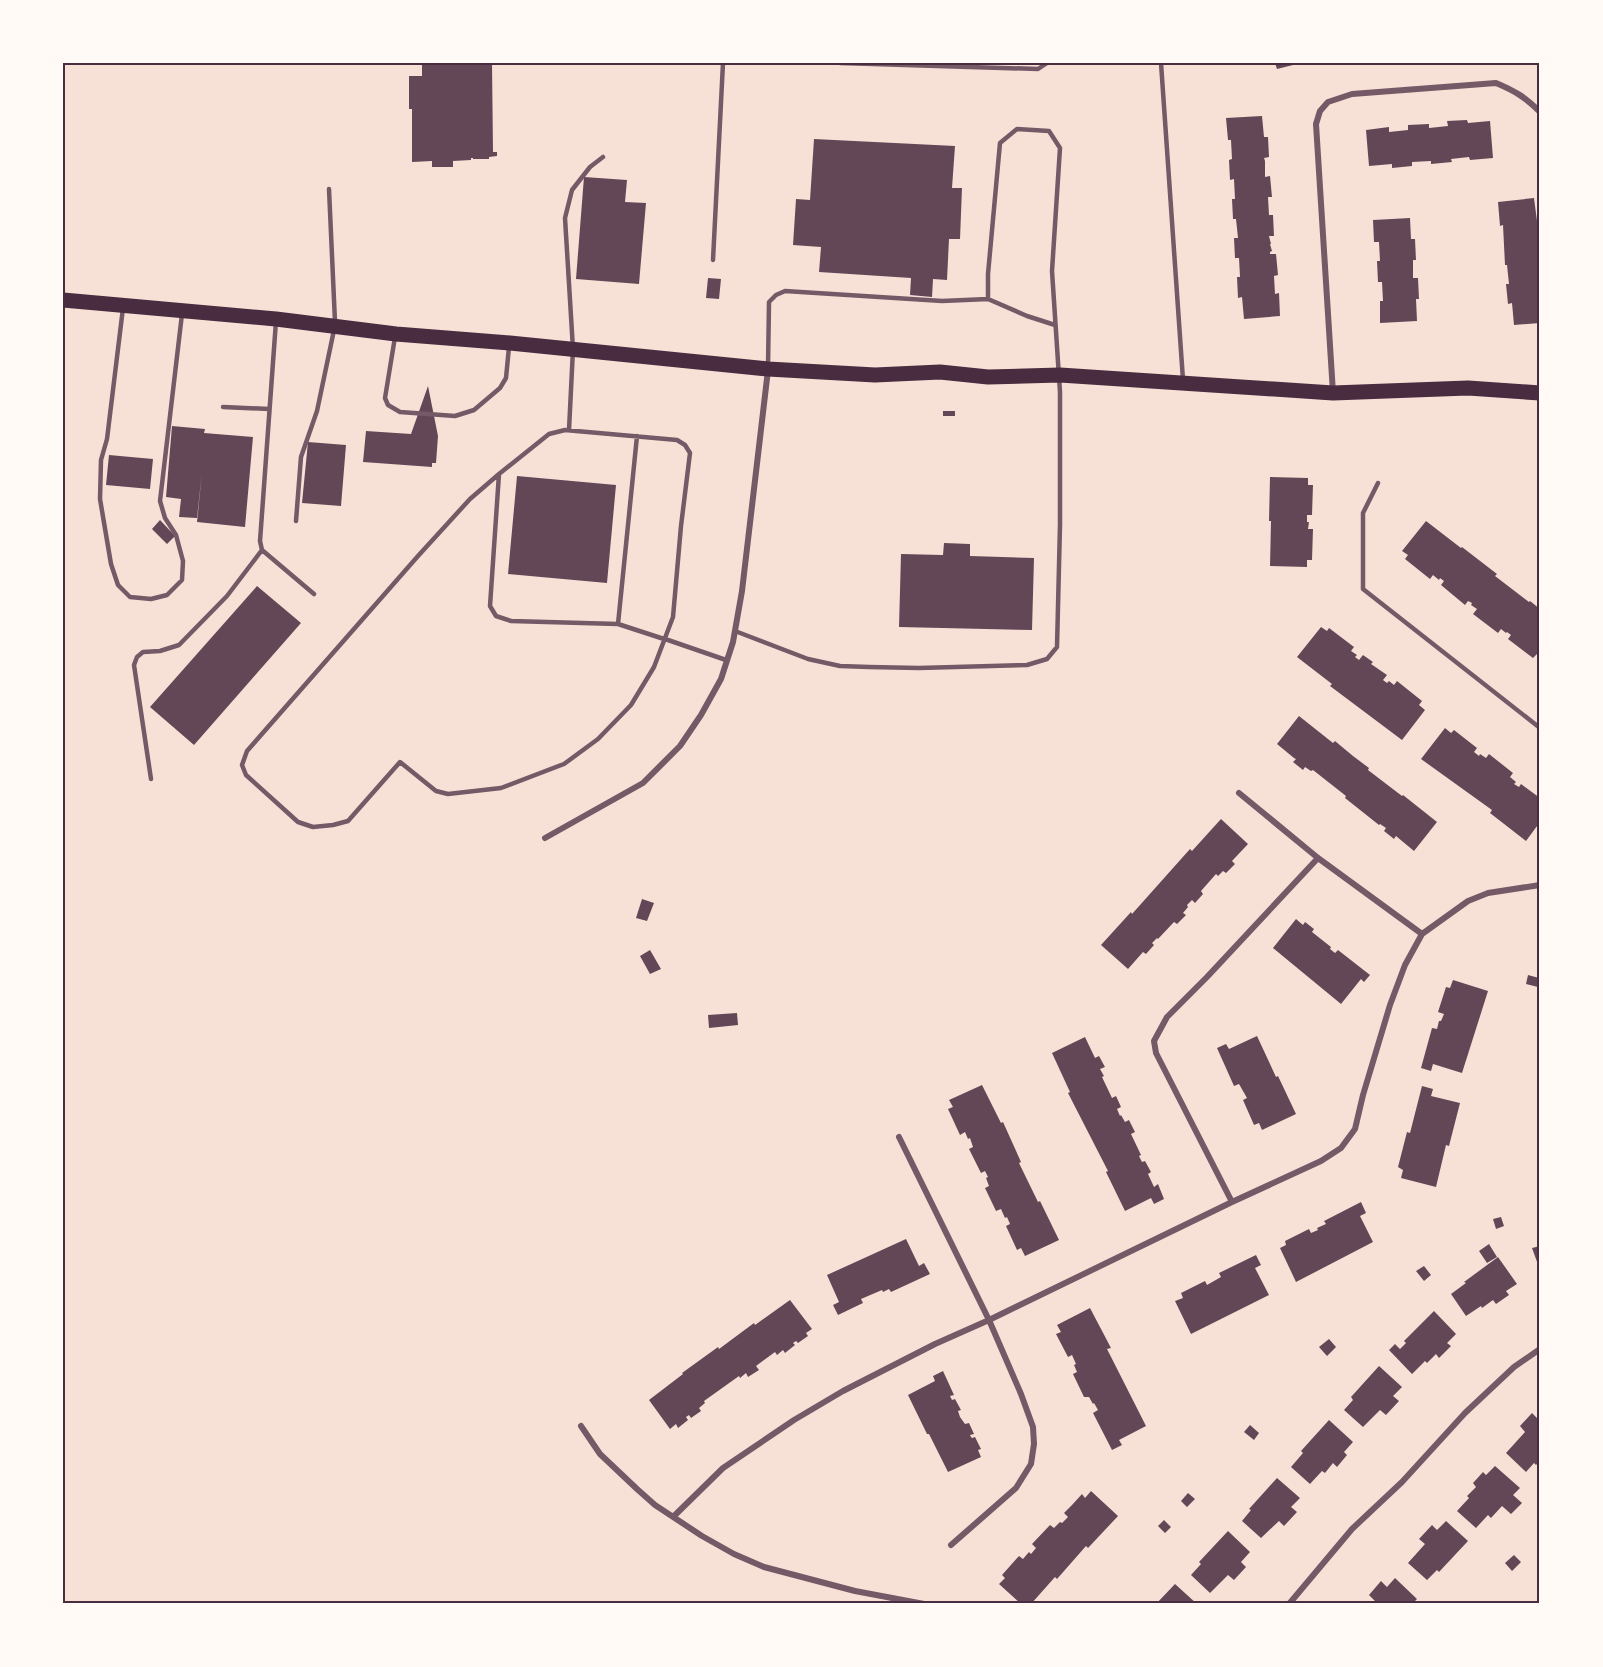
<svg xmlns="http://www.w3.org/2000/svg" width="1603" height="1667" font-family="'Archivo Narrow',sans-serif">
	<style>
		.building { fill: #644757 }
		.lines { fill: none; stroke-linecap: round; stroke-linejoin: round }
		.service { stroke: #755966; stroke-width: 4.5 }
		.minor { stroke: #755966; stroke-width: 6 }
		.primary { stroke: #4a2c40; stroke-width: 15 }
		.neatline { fill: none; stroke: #4a2c40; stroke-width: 2 }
	</style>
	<rect width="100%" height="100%" fill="#f7e1d7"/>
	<path class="building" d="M422 63H492L493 152H497V156L489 157V159H473V158H471V160L453 161V167H432V161L412 162V109H409V76H422Z
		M1275 63H1296L1297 64 1277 69Z
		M1262 116 1264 137H1268L1269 157 1264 158 1265 161V177L1270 176 1272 197H1268L1269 215H1273L1274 236H1269L1271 244H1270L1272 251 1270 252V254H1276L1278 275 1274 276 1275 294 1279 293 1280 316 1244 319 1242 297 1238 298 1237 277H1240L1239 258H1235L1234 238H1238L1236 219H1233L1232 199H1235L1234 179 1230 180 1229 160 1232 159 1231 140H1228L1226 118Z
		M1467 120 1468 123 1490 121 1493 158 1470 160 1469 157 1451 159 1452 162 1431 164V161L1412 162V166L1392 168V164L1369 166 1366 130 1389 127V132L1408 130V125L1429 124V128L1448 126 1447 121Z
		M814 139 955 146 952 188H962L960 239H949L947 280 933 279 932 297 910 295 911 278 819 272 821 247 793 245 796 199 810 200Z
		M584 177 627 180 625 202 646 203 639 284 576 279Z
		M1534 198 1537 221 1539 220 1540 228V241H1539L1540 254V323L1514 325 1512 303 1508 304 1506 284H1509L1507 265H1505L1503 225 1500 226 1498 202Z
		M1410 218 1411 239H1415L1416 260H1413V278H1418L1419 299H1416L1417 321 1380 323V301H1383L1382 282H1378L1377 261H1380L1379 242H1374L1373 220Z
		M708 278 721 279 719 299 706 298Z
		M428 386 438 436 436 463H432V467L363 462 366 431 411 434Z
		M943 411H955V416H943Z
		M172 426 205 429 204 433 253 437 245 527 197 522 202 472 197 518 179 517 181 499 166 497Z
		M308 442 346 445 341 506 302 503Z
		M109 455 153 459 150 489 106 485Z
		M517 476 616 485 607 583 508 574Z
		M1270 477 1308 478V485H1313L1312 515H1307V522H1309L1308 529H1313L1312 560H1307V567L1270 566 1271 521H1269Z
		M160 520 175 536 167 544 152 529Z
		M1426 521 1461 548 1462 547 1497 574 1495 576 1529 602 1530 601 1540 609V657L1537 654 1533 658 1508 639 1511 635 1507 632 1506 633 1501 629 1498 633 1473 614 1477 609 1471 605 1472 603 1468 601 1465 605 1441 585 1444 581 1440 578 1439 580 1433 575 1430 579 1405 559 1408 555 1402 551Z
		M944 543 970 544V556L1034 558 1032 630 899 627 901 554 943 555Z
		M257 586 301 623 194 745 150 707Z
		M1321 627 1327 631 1329 628 1354 647 1351 651 1357 655 1355 657 1359 660 1363 655 1373 662 1371 664 1387 675 1383 680 1387 683 1389 681 1394 685 1397 681 1422 701 1419 705 1425 710 1402 740 1330 686 1332 684 1297 657Z
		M1299 716 1333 743 1335 741 1353 756 1369 768 1368 770 1402 796 1403 795 1437 822 1414 851 1396 836 1394 839 1384 831 1386 828 1380 824 1379 825 1345 798 1346 796 1313 770 1311 771 1305 767 1303 770 1293 762 1296 759 1294 758 1277 744Z
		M1445 728 1451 733 1454 730 1477 748 1474 752 1479 756 1480 754 1486 758 1489 754 1513 773 1510 777 1516 782 1514 784 1519 787 1521 784 1540 798V822L1526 841 1490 813 1492 810 1421 759Z
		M1221 819 1248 844 1232 861 1235 864 1226 873 1223 871 1218 876 1216 874 1201 891 1203 894 1195 903 1192 900 1187 905 1188 907 1183 913 1186 915 1177 924 1174 922 1158 939 1157 938 1152 943 1154 945 1146 954 1143 952 1128 969 1101 945 1131 912 1132 914 1190 849 1192 851Z
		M642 899 654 903 647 921 636 918Z
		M1296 919 1303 925 1305 922 1314 929 1312 932 1331 947 1330 949 1335 953 1338 950 1370 975 1364 982 1361 979 1341 1004 1273 948Z
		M650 950 661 969 650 974 640 956Z
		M1528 975 1539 978 1538 987 1526 984Z
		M1453 980 1488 991 1462 1073 1433 1064 1431 1071 1421 1068 1432 1028 1437 1029 1439 1021H1441L1444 1014 1438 1012 1446 987 1450 988Z
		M737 1013 738 1025 709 1028 708 1015Z
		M1257 1036 1276 1077 1278 1076 1296 1114 1262 1130 1259 1123 1254 1125 1243 1100 1247 1098 1239 1084 1234 1086 1217 1048 1226 1044 1229 1049Z
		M1085 1037 1095 1058 1099 1056 1105 1067 1100 1069 1104 1076 1102 1077 1112 1098 1116 1096 1121 1107 1117 1109 1120 1116 1121 1115 1125 1122 1129 1120 1135 1132 1131 1134 1141 1155 1139 1156 1142 1162 1145 1161 1151 1172 1148 1174 1154 1187 1158 1184 1164 1199 1154 1204 1151 1198 1125 1211 1106 1172 1108 1171 1068 1093 1070 1092 1052 1053Z
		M982 1085 1001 1123 1003 1122 1021 1162 1019 1163 1038 1202 1040 1201 1059 1240 1025 1256 1021 1248 1017 1250 1006 1226 1010 1224 1007 1217 1005 1218 1001 1209 996 1211 985 1188 989 1186 986 1178 988 1177 985 1171 981 1173 969 1149 973 1147 970 1138 968 1139 965 1132 960 1135 948 1109 953 1107 949 1100Z
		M1422 1086 1433 1089 1431 1096 1460 1103 1449 1146 1446 1145 1436 1187 1401 1178 1403 1170 1398 1167 1407 1132 1410 1133Z
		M1361 1202 1366 1213 1360 1216 1373 1242 1296 1282 1280 1248 1286 1245 1285 1241 1309 1229 1311 1233 1318 1230 1317 1228 1326 1224 1324 1221Z
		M1501 1217 1504 1226 1496 1229 1493 1219Z
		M906 1239 919 1266 924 1263 930 1274 891 1292 889 1289 883 1292 882 1290 861 1299 863 1303 838 1315 833 1305 839 1302 827 1275Z
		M1489 1244 1497 1257 1487 1263 1479 1251Z
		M1540 1246V1270L1532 1248Z
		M1256 1255 1261 1265 1255 1268 1269 1295 1191 1334 1175 1301 1183 1298 1181 1293 1205 1281 1207 1285 1221 1277 1219 1273Z
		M1498 1257 1517 1284 1506 1291 1509 1295 1496 1304 1493 1300 1482 1308 1481 1306 1466 1316 1451 1294 1466 1283 1464 1282Z
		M1424 1266 1431 1275 1424 1281 1416 1271Z
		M790 1300 812 1329 806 1333 808 1336 798 1343 796 1341 793 1343 795 1345 785 1353 783 1350 777 1355 775 1352 756 1366 759 1370 748 1377 746 1373 740 1378 739 1376 704 1401 705 1403 699 1408 701 1411 691 1418 689 1415 686 1417 688 1420 678 1428 676 1424 670 1429 649 1400 683 1374 682 1373 718 1347 719 1349 754 1323 755 1325Z
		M1090 1308 1111 1348 1107 1349 1146 1426 1119 1440 1122 1445 1112 1450 1093 1413 1098 1410 1094 1403 1093 1404 1089 1397H1084L1073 1374 1077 1372 1074 1365 1076 1364 1072 1355 1068 1357 1056 1334 1061 1332 1057 1325Z
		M1434 1311 1456 1334 1447 1343 1451 1346 1439 1358 1436 1354 1427 1363 1425 1361 1412 1374 1389 1350 1395 1344 1400 1349 1406 1343 1404 1341Z
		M1329 1339 1336 1347 1327 1356 1319 1347Z
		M1379 1366 1402 1387 1393 1396 1399 1401 1386 1415 1380 1410 1363 1427 1344 1410 1353 1400 1351 1397Z
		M943 1371 954 1395 950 1396 952 1400 955 1399 961 1410 958 1411 960 1417 965 1424 969 1423 974 1434 970 1435 971 1437 972 1438 975 1437 981 1449 978 1450 981 1457 948 1472 929 1434H927L908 1395 935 1381 933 1376Z
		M1532 1413 1538 1419 1540 1417V1461L1536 1465 1534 1463 1526 1472 1506 1453 1525 1432 1520 1426Z
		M1329 1420 1353 1442 1344 1452 1347 1455 1337 1467 1333 1463 1325 1473 1322 1471 1310 1484 1291 1467 1303 1453 1301 1451Z
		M1250 1425 1259 1433 1254 1440 1244 1432Z
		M1495 1466 1520 1488 1513 1495 1522 1503 1511 1514 1502 1506 1491 1518 1488 1515 1476 1528 1457 1511 1469 1498 1467 1496 1476 1487 1473 1483 1483 1472 1486 1475Z
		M1277 1478 1300 1498 1291 1507 1297 1512 1284 1526 1279 1521 1261 1538 1242 1521 1251 1510 1249 1509Z
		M1091 1491 1118 1516 1088 1548 1086 1546 1057 1579 1055 1577 1031 1604H1021L999 1584 1005 1578 1002 1575 1019 1556 1023 1559 1029 1552 1031 1554 1036 1548 1032 1544 1050 1525 1054 1528 1060 1522 1062 1523 1068 1517 1064 1513 1072 1505 1082 1494 1085 1498Z
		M1188 1493 1195 1499 1187 1507 1181 1501Z
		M1164 1520 1171 1527 1165 1533 1158 1526Z
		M1446 1521 1468 1541 1439 1572 1437 1570 1427 1580 1408 1563 1425 1544 1419 1539 1432 1525 1437 1530Z
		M1228 1531 1250 1552 1241 1562 1246 1567 1234 1580 1228 1575 1210 1593 1191 1575 1201 1564 1199 1562Z
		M1514 1555 1521 1562 1512 1571 1505 1563Z
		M1395 1578 1417 1599 1412 1604H1372L1375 1601 1369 1595 1381 1581 1387 1587Z
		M1175 1584 1197 1604H1156Z"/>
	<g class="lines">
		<path class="service" d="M840 63 1038 69 1047 63
			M1161 63 1183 380
			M329 189 335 322
			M713 260 723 63
			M123 308 107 439 101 460 100 499 111 564 118 585 130 597 151 599 167 595 182 580 183 561 176 535 165 518 160 501 182 314
			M276 321 260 541 262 550 314 594
			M395 337 385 398 388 405 400 412 455 416 474 410 500 388 506 378 509 347
			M768 367 769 302 776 295 785 291 942 301 988 299 1027 316 1055 325
			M223 407 269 409
			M569 430 573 349 565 218 572 190 590 167 603 157
			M499 474 549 434 565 430 677 440 685 445 690 453 681 526 673 617 654 667 631 705 598 739 564 764 501 788 448 794 436 791 400 762 348 821 333 825 313 827 298 822 246 775 242 765 247 751 418 556 470 499 499 474 490 606 496 616 511 621 618 624 664 639 668 640 726 660
			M1378 483 1363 513V589L1540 728
			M296 521 301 457 317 411 334 330
			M618 624 637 436
			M735 631 808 659 840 666 869 667 919 668 1027 665 1047 659 1057 647 1060 525V392L1052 271 1060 148 1049 131 1017 129 1000 143 988 274V299
			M151 779 134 665 137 657 143 652 160 651 179 645 227 596 262 550"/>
		<path class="minor" d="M1333 393 1316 124 1320 111 1328 102 1352 94 1496 83C1515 91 1525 97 1540 112
			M1239 793 1318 858 1422 934
			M545 838 643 783 680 746 701 715 721 679 733 642 742 591 768 370
			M899 1137 989 1320 1021 1394 1033 1427 1034 1444 1031 1464 1016 1488 951 1545
			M1232 1202 1156 1053 1154 1041 1167 1017 1207 977 1318 858
			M581 1426 600 1454 637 1489 655 1505 702 1536 734 1554 764 1567 855 1591 924 1604
			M673 1517 723 1468 794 1420 843 1391 935 1344 989 1320 1232 1202 1321 1161 1341 1148 1355 1129 1363 1095 1390 1005 1405 965 1422 934 1468 901 1488 893 1540 885
			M1289 1604 1352 1529 1402 1482 1465 1413 1514 1367 1540 1349"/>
		<path class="primary" d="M63 300 276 319 396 334 510 343 768 369 875 375 940 372 988 377 1060 375 1333 393 1468 388 1540 393"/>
	</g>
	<rect width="1603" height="1667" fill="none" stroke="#fffaf5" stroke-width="129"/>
	<rect x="64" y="64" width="1474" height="1538" class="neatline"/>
</svg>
